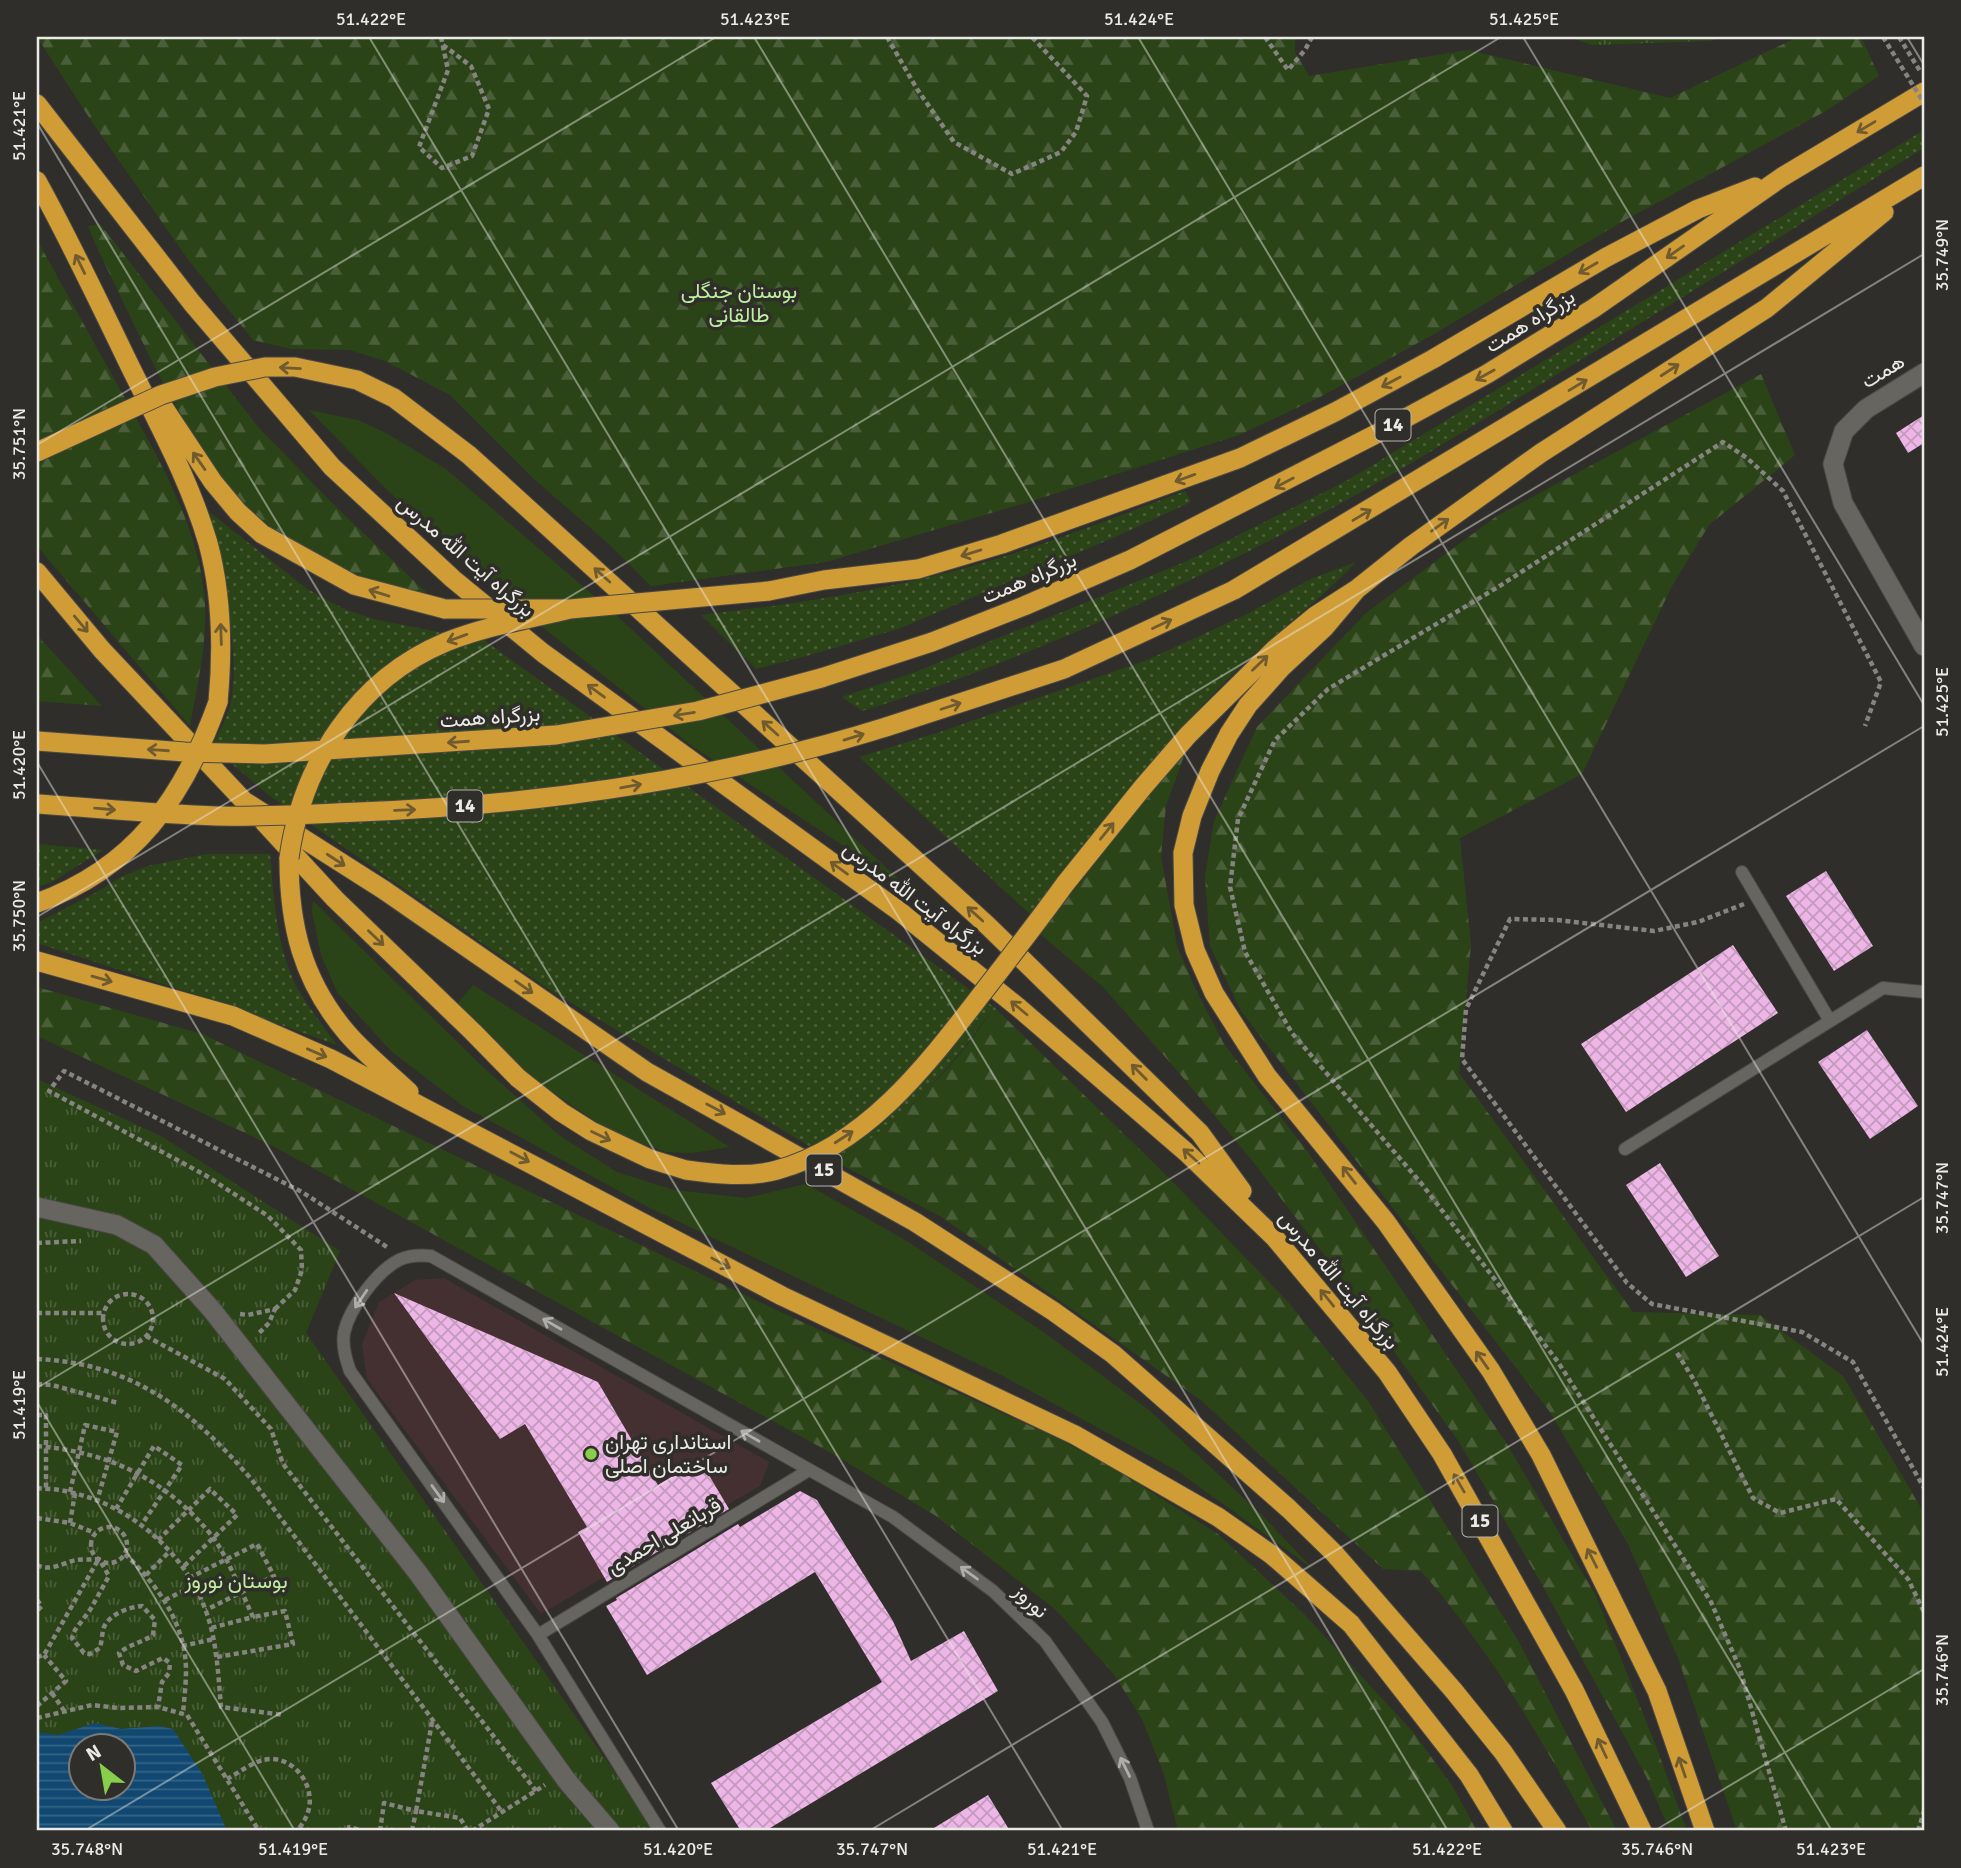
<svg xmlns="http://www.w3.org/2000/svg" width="1961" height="1868" font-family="Signika,Vazirmatn,sans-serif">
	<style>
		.commercial { fill: #443030 }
		.grass { fill: #2b4417 }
		.forest { fill: url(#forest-firs) }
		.park { fill: url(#park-tufts); fill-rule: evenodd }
		.garden { fill: url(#garden-dots) }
		.water { fill: url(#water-rules); fill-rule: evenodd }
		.building { fill: url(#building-cross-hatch) }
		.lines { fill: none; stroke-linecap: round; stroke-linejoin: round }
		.service-casing { stroke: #4b4946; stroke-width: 14 }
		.pedestrian-casing { stroke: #4b4946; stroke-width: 21 }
		.minor-casing { stroke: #4b4946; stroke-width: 21 }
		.trunk-casing { stroke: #4b4946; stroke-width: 21 }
		.path { stroke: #868480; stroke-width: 4.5; stroke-dasharray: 5 3.5; stroke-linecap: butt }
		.service { stroke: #676560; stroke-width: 12 }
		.pedestrian { stroke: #676560; stroke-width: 19 }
		.minor { stroke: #676560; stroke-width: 19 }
		.trunk { stroke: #d09c36; stroke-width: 19 }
		.trunk-bridge-casing { stroke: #4b4946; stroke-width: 21; stroke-linecap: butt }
		.path-bridge { stroke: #868480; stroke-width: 4.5; stroke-dasharray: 5 3.5; stroke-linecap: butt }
		.trunk-bridge { stroke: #d09c36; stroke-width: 19 }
		.oneway { stroke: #705a2f }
		.oneway2 { stroke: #b0aeaa }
		.ticks { fill: none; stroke: #ebeae7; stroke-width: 2; stroke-opacity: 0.45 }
		.poi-dot { fill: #87cf4a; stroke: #302e2a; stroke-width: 2.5 }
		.labels { text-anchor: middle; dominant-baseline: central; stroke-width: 7; stroke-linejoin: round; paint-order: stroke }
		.shield { fill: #302e2a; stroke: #b3b2ae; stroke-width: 2 }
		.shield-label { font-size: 19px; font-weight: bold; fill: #ebeae7 }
		.park-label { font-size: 21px; fill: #beef9e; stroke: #302e2a }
		.street-label { font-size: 21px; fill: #ebeae7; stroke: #302e2a }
		.poi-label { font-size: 21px; fill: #ebeae7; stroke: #302e2a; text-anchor: start }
		.neatline { fill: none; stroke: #ebeae7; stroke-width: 2.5 }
		.ticks-label { font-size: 18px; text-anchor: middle; fill: #ebeae7 }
	</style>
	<defs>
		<pattern id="forest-firs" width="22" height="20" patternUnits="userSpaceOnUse" patternTransform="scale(1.75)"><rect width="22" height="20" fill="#2b4417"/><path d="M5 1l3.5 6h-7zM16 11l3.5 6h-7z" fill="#4a5f39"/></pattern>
		<pattern id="park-tufts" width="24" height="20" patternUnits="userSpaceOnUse" patternTransform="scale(1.75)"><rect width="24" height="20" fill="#2b4417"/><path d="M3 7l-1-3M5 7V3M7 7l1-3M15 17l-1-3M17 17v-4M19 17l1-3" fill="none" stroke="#4a5f39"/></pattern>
		<pattern id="garden-dots" width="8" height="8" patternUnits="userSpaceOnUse" patternTransform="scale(1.75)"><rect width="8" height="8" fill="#2b4417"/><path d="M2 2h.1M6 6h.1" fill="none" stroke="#4a5f39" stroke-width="1.8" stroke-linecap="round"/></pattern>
		<pattern id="water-rules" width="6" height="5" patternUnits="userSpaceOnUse" patternTransform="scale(1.75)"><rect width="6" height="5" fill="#114871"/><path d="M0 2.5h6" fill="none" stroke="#346385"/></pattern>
		<pattern id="building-cross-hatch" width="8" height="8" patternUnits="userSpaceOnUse" patternTransform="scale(1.75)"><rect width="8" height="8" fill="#edb6e6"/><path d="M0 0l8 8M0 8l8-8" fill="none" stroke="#c39abe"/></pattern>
	</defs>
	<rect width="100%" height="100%" fill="#302e2a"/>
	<path class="commercial" d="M444 1278 769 1462 760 1486 541 1614 367 1379 362 1344 379 1302 415 1280Z"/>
	<path class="grass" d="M309 410 358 420 386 433 446 469 613 612 909 889 692 746 531 618 456 554 384 487Z
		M313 901 485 1069 559 1135 617 1172 674 1190 746 1198 806 1184 907 1241 1042 1331 1149 1410 1263 1516 1313 1569 1176 1470 1001 1375 650 1208 463 1106 392 1052 337 992 321 955 312 912Z
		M473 985 730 1147 692 1153 666 1152 611 1132 532 1078 458 1003Z"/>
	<path class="forest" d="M37 37H1295V52L1309 76 1468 50 1670 98 1798 37H1861L1879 76 1824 112 1618 224 1434 334 1322 396 1239 435 1035 500 826 562 651 586 610 545 533 478 450 395 385 361 350 350 291 349 253 340 187 258 90 119Z
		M100 224 259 428 335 506 427 593C360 585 275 544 232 490 175 419 139 333 99 252L88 226Z
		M37 240C64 288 90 336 117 384 155 452 200 525 205 604 207 645 197 686 190 726L37 546Z
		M1761 374 1795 455 1709 525 1672 586 1582 774 1460 838 1471 945 1459 1073 1633 1312 1760 1315 1843 1376 1924 1513V1831H1737L1678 1658 1629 1546 1550 1412 1241 1011 1210 946 1205 877 1214 821 1257 727 1366 613 1497 516Z
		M37 635 102 706 37 701Z
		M1189 742 1166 806 1161 856 1177 946 1195 988 1224 1044 1307 1151 1507 1444 1596 1596 1657 1749 1687 1831H1670L1646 1776 1540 1581 1459 1442 1338 1273 1251 1159 1175 1068 1103 987 1040 934Z
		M37 987 202 1034 776 1310 1059 1439 1113 1468 1218 1534 1302 1612 1413 1732 1453 1787 1477 1831H1178L1164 1774 1142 1719 1113 1673 1056 1610 936 1516 840 1458 273 1146 37 1036Z
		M994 1007 1167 1176 1288 1302 1368 1401 1519 1642 1617 1831H1592C1542 1740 1490 1649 1421 1571L1383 1569 1202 1401 940 1216 836 1162C900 1122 954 1070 994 1007Z"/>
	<path class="park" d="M1570 37H1724L1710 41 1592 45Z
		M37 1079 161 1136 340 1251 306 1333 632 1797 652 1831H37ZM80 1745H122V1787H80Z"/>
	<path class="garden" d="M1924 130V148C1811 218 1697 288 1584 358 1501 408 1419 461 1334 507 1186 586 1022 662 862 711L842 697 913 673 1187 561 1348 480Z
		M1185 491 1191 502 1115 537 898 629 810 655 756 669 701 615C788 605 874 592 958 570 1036 549 1110 519 1185 491Z
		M208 511 307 589 344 609 377 620 485 641 994 1007C948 1072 905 1119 836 1162L550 990 270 796 212 747C218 733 228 717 231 702 242 646 218 568 208 511Z
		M1356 562C1320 600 1279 630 1241 666 1163 742 1097 828 1031 915L859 757 940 732 1147 660 1245 615 1311 579Z
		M37 844 103 850 52 882 37 887Z
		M206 854H270C274 898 276 947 297 987 308 1007 323 1026 337 1045L200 996 37 943V923L95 893 121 877 148 866Z"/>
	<path class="water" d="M95 1723 121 1729 159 1726 173 1729 203 1775 227 1831H37V1732L58 1735ZM80 1745H122V1787H80Z"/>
	<path class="building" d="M1924 415V443L1908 453 1896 433Z
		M1826 871 1873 946 1834 971 1786 896Z
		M1733 945 1778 1013 1626 1112 1581 1044Z
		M1867 1030 1918 1106 1870 1139 1818 1062Z
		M1660 1163 1719 1256 1686 1277 1626 1185Z
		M394 1293 598 1382 658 1485 700 1460 729 1509 607 1582 578 1532 587 1527 525 1424 500 1439Z
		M800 1491 817 1500 893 1621 911 1661 964 1631 998 1691 765 1831H741L711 1783 882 1682 815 1572 647 1675 606 1606 617 1600 616 1598 738 1524 740 1527Z
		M988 1795 1010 1831H929Z"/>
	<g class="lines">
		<defs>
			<path id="service" d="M1742 872 1830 1021
				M1625 1149 1883 988 1924 992
				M538 1635 809 1470
				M660 1831 538 1635 350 1371C346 1359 342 1347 344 1333 349 1309 377 1271 399 1260 409 1255 421 1255 431 1256L893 1517 993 1591 1045 1641 1102 1722 1130 1778 1148 1831"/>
			<path id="pedestrian" d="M37 1207 117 1225 154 1245 212 1310 418 1573 567 1781 610 1831"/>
			<path id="minor" d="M1924 373 1866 409 1844 431 1833 464 1843 503 1924 646"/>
			<path id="trunk" d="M37 104 192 303 332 467 453 579 543 653 899 911 1019 1008 1186 1152 1275 1238 1387 1372 1442 1454 1574 1690 1642 1831
				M37 181C69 239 97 298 126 358 155 418 189 478 208 543 222 595 223 649 218 702
				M357 380 394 398 469 455 987 925 1200 1133 1242 1191
				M158 399 213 482 238 512 262 534 354 585 445 609
				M37 572 102 650 244 801 384 890 647 1072 915 1222 1053 1311 1113 1354 1289 1509 1334 1553 1454 1691 1503 1752 1557 1831
				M1357 589 1325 627 1282 667 1248 705 1229 734 1210 771 1192 816 1183 853 1184 905 1195 950 1214 993 1267 1076 1386 1222 1491 1371 1541 1455 1657 1691 1705 1831
				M769 591 824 580 918 569 1002 544 1240 458 1335 412 1433 359 1605 258 1698 209 1755 187
				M821 678 932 642 1024 606 1130 560 1378 433 1487 374 1594 308 1782 177 1924 92
				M886 727 1064 669 1234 590 1924 176
				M264 822 335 899 473 1032 518 1078 561 1112 591 1131 650 1159 686 1170
				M289 858C289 925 302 980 347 1033 365 1054 389 1073 409 1092
				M1065 884 1143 787 1188 735 1275 649 1315 616 1357 589 1411 546 1541 453 1767 308 1884 212
				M37 961 233 1016 331 1059 782 1296 1075 1435 1218 1517 1272 1555 1351 1624 1469 1775 1503 1831"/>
		</defs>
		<use href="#service" class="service-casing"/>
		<use href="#pedestrian" class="pedestrian-casing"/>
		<use href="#minor" class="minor-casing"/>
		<use href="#trunk" class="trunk-casing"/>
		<path class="path" d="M441 37 448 70 419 147 442 168 472 156 489 109 471 66 443 45
			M887 37 917 89 954 142 1012 174 1061 152 1076 132 1087 96 1032 37
			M1265 37 1288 70 1305 50 1312 37
			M1899 37 1920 71
			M1744 904 1698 922 1654 931 1557 920 1510 919 1466 1009 1462 1059 1627 1283 1652 1304 1802 1332 1853 1362 1924 1488
			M37 1243 81 1241
			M103 1319a25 25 0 1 1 50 0a25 25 0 1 1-50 0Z
			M275 1309 295 1290 302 1270 301 1250 268 1216 205 1175 49 1091 64 1071 302 1192 387 1247
			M37 1313H104
			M240 1314 248 1315 275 1309 269 1323 257 1335
			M146 1336 225 1379 271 1429 283 1464 536 1791
			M1677 1353 1694 1380 1753 1498 1780 1513 1836 1499 1908 1579 1924 1612
			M37 1359C132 1363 192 1410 252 1480L502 1812
			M37 1384 52 1385 118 1403
			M37 1415H46V1489
			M37 1446C109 1452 166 1479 212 1536 226 1554 243 1595 253 1617L211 1628
			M37 1488C47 1489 59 1489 69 1492 128 1504 182 1550 204 1606 217 1638 218 1673 221 1707L284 1715
			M70 1492 85 1425 117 1432 97 1501
			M116 1509 154 1446 182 1465 142 1524
			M37 1518 70 1523 95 1533
			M70 1523 75 1493
			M91 1545a18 18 0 1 1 36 0a18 18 0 1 1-36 0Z
			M158 1540 210 1489 237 1515 183 1567
			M125 1554C157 1585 186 1623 186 1671 186 1685 184 1700 183 1714
			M37 1565C50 1572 62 1563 76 1560 83 1559 91 1560 99 1559L109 1576 90 1610 75 1630 72 1638 84 1653 90 1654 100 1648C102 1641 102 1630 105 1625 112 1613 130 1607 142 1606L155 1620 153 1635C141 1643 130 1644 119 1653L123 1665 136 1671 163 1658 170 1663 169 1673 162 1682 158 1707
			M146 1575 169 1552
			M189 1578 257 1544 274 1576 206 1610
			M37 1600 42 1606 37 1611
			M165 1600 193 1586
			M182 1646 214 1639
			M37 1657 44 1655 98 1560
			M217 1657 293 1644 285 1611 253 1617
			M52 1693 65 1712
			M37 1706 66 1681 44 1655
			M37 1718 92 1705 118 1708 158 1707 187 1715 259 1831
			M432 1722 416 1811 460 1818 468 1831
			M227 1779C240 1772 257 1758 273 1759 300 1761 318 1793 306 1817 304 1822 300 1827 297 1831
			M349 1831V1827L364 1831
			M380 1831 384 1803 416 1811 412 1831
			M472 1831 545 1785
			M1786 1831 1740 1669 1711 1602 1558 1362 1421 1183 1292 1033 1245 952 1230 887 1238 819 1275 740 1328 689 1498 587 1723 442 1747 458 1783 491 1881 682 1865 726
			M1918 1831 1924 1811"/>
		<use href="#service" class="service"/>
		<use href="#pedestrian" class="pedestrian"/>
		<use href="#minor" class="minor"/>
		<use href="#trunk" class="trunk"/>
		<defs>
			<path id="trunk-bridge" d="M37 452 161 395 215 377 265 367H295L357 380
				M445 609H570L769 591
				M37 741 185 752 265 754 556 735 698 711 821 678
				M37 804C97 808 156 814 216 816 264 817 312 814 359 812 537 805 716 780 886 727
				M289 858C302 764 357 679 446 642 486 626 529 619 570 609
				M37 903C135 868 184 797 218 702
				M686 1170C715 1174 748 1178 777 1170 868 1145 929 1062 984 991 1011 956 1039 920 1065 884"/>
		</defs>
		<use href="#trunk-bridge" class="trunk-bridge-casing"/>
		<path class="path-bridge" d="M1883 37 1924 103"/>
		<use href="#trunk-bridge" class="trunk-bridge"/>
	</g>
	<defs><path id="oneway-shaft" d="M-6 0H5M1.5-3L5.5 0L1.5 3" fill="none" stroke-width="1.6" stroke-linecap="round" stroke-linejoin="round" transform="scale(1.75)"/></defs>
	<g class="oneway">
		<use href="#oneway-shaft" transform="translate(1866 127) rotate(149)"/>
		<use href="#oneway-shaft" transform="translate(1675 252) rotate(145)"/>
		<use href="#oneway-shaft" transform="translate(80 264) rotate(-116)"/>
		<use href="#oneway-shaft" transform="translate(1588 268) rotate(150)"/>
		<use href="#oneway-shaft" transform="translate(290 368) rotate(-177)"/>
		<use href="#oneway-shaft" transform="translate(1670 370) rotate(-33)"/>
		<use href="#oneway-shaft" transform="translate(1485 375) rotate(151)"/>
		<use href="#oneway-shaft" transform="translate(1391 382) rotate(152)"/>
		<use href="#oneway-shaft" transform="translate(1578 385) rotate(-31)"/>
		<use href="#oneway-shaft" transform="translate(199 461) rotate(-125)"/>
		<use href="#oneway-shaft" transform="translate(1185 478) rotate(160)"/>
		<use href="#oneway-shaft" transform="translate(1284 483) rotate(152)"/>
		<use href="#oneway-shaft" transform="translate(1362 515) rotate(-31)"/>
		<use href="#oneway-shaft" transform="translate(1440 525) rotate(-36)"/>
		<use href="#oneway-shaft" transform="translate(971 553) rotate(163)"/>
		<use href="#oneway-shaft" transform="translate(602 575) rotate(-138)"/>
		<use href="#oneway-shaft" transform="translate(379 593) rotate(-163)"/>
		<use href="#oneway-shaft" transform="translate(81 624) rotate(50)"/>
		<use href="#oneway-shaft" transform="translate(1162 624) rotate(-25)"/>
		<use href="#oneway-shaft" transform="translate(221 634) rotate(-92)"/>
		<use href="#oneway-shaft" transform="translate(457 638) rotate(160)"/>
		<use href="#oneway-shaft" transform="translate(1260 663) rotate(-44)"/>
		<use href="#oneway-shaft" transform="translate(596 691) rotate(-144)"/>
		<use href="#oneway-shaft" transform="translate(951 706) rotate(-18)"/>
		<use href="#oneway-shaft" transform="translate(684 714) rotate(171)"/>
		<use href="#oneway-shaft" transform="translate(770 728) rotate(-138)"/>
		<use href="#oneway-shaft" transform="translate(854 737) rotate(-17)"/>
		<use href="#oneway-shaft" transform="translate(458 742) rotate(176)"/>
		<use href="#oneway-shaft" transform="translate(158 750) rotate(-176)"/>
		<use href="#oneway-shaft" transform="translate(631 786) rotate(-10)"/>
		<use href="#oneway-shaft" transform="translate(105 809) rotate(5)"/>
		<use href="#oneway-shaft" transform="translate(405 810) rotate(-2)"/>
		<use href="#oneway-shaft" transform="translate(1107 831) rotate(-51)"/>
		<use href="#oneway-shaft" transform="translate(336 860) rotate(33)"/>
		<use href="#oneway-shaft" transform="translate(839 868) rotate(-144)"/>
		<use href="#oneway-shaft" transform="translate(975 914) rotate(-138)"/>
		<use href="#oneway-shaft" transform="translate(376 938) rotate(44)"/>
		<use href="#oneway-shaft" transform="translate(102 979) rotate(16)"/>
		<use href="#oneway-shaft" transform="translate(524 987) rotate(35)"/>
		<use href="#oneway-shaft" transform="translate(1019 1008) rotate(-140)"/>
		<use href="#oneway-shaft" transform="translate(317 1053) rotate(23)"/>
		<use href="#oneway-shaft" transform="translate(1139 1072) rotate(-135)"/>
		<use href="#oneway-shaft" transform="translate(716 1109) rotate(28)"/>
		<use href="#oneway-shaft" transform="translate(601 1136) rotate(26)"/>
		<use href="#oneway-shaft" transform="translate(844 1137) rotate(-33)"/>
		<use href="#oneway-shaft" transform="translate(1191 1156) rotate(-138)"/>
		<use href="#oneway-shaft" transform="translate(520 1157) rotate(28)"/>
		<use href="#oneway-shaft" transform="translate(1349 1175) rotate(-128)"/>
		<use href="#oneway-shaft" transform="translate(721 1263) rotate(28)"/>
		<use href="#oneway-shaft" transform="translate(1327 1298) rotate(-129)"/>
		<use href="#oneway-shaft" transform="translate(1482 1360) rotate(-125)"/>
		<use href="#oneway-shaft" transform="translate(1459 1483) rotate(-120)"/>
		<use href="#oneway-shaft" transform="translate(1592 1558) rotate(-117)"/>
		<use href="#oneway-shaft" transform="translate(1602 1748) rotate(-115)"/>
		<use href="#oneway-shaft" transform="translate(1682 1767) rotate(-109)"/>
	</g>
	<g class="oneway2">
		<use href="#oneway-shaft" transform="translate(361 1299) rotate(124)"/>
		<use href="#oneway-shaft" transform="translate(552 1324) rotate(-150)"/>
		<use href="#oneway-shaft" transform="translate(750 1436) rotate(-150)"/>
		<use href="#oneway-shaft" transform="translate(438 1494) rotate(54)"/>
		<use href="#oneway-shaft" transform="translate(969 1573) rotate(-144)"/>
		<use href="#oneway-shaft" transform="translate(1125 1767) rotate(-116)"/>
	</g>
	<path class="ticks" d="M369 37 1448 1831M754 37 1832 1831M1138 37 1924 1345M1523 37 1924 705M1907 37 1924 65M37 123 1063 1831M37 445 716 37M37 762 679 1831M37 917 1501 37M37 1388 1924 254M37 1402 295 1831M84 1831 1924 726M869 1831 1924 1197M1654 1831 1924 1669"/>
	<circle class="poi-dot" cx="591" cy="1454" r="7"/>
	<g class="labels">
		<g class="shield">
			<rect x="1375.5" y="409.5" width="35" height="31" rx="5"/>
			<rect x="447.5" y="790.5" width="35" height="31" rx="5"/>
			<rect x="806.5" y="1154.5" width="35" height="31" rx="5"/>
			<rect x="1462.5" y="1505.5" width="35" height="31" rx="5"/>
		</g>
		<g class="shield-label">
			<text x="1393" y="425">14</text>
			<text x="465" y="806">14</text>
			<text x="824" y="1170">15</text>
			<text x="1480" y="1521">15</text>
		</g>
		<g class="park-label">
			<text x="739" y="291">بوستان جنگلی<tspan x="739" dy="24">طالقانی</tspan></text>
			<text x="236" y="1581">بوستان نوروز</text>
		</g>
		<g class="street-label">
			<text transform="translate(1530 321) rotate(-32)">بزرگراه همت</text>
			<text transform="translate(1883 371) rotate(-31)">همت</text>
			<text transform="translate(466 556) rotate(41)">بزرگراه آیت الله مدرس</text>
			<text transform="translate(1029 578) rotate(-23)">بزرگراه همت</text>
			<text transform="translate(490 717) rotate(-4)">بزرگراه همت</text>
			<text transform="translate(915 898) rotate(37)">بزرگراه آیت الله مدرس</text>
			<text transform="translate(1339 1280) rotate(50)">بزرگراه آیت الله مدرس</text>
			<text transform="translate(664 1536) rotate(-31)">قربانعلی احمدی</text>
			<text transform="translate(1031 1601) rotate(44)">نوروز</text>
		</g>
		<g class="poi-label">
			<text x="605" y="1442">استانداری تهران<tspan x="605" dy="24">ساختمان اصلی</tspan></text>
		</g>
	</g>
	<rect width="1961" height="1868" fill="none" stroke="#302e2a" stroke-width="77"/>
	<g transform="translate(102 1767) rotate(329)"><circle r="33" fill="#302e2a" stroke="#7b7976" stroke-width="2"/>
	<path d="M0-5L12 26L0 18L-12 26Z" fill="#87cf4a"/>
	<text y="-10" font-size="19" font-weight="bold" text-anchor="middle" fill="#ebeae7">N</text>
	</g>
	<rect x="38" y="38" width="1885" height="1791" class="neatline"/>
	<g class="ticks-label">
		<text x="371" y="25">51.422°E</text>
		<text x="755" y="25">51.423°E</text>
		<text x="1139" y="25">51.424°E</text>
		<text x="1524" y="25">51.425°E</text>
		<text transform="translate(19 126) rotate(-90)" y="6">51.421°E</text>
		<text transform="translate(1942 255) rotate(-90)" y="6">35.749°N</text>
		<text transform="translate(19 444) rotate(-90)" y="6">35.751°N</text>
		<text transform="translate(1942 702) rotate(-90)" y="6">51.425°E</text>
		<text transform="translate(19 765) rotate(-90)" y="6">51.420°E</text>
		<text transform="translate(19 916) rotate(-90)" y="6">35.750°N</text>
		<text transform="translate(1942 1198) rotate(-90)" y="6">35.747°N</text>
		<text transform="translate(1942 1342) rotate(-90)" y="6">51.424°E</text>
		<text transform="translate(19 1405) rotate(-90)" y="6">51.419°E</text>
		<text transform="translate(1942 1670) rotate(-90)" y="6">35.746°N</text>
		<text x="87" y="1855">35.748°N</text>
		<text x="293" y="1855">51.419°E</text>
		<text x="678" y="1855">51.420°E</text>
		<text x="872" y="1855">35.747°N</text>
		<text x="1062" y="1855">51.421°E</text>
		<text x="1447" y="1855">51.422°E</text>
		<text x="1657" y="1855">35.746°N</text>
		<text x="1831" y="1855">51.423°E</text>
	</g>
</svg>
